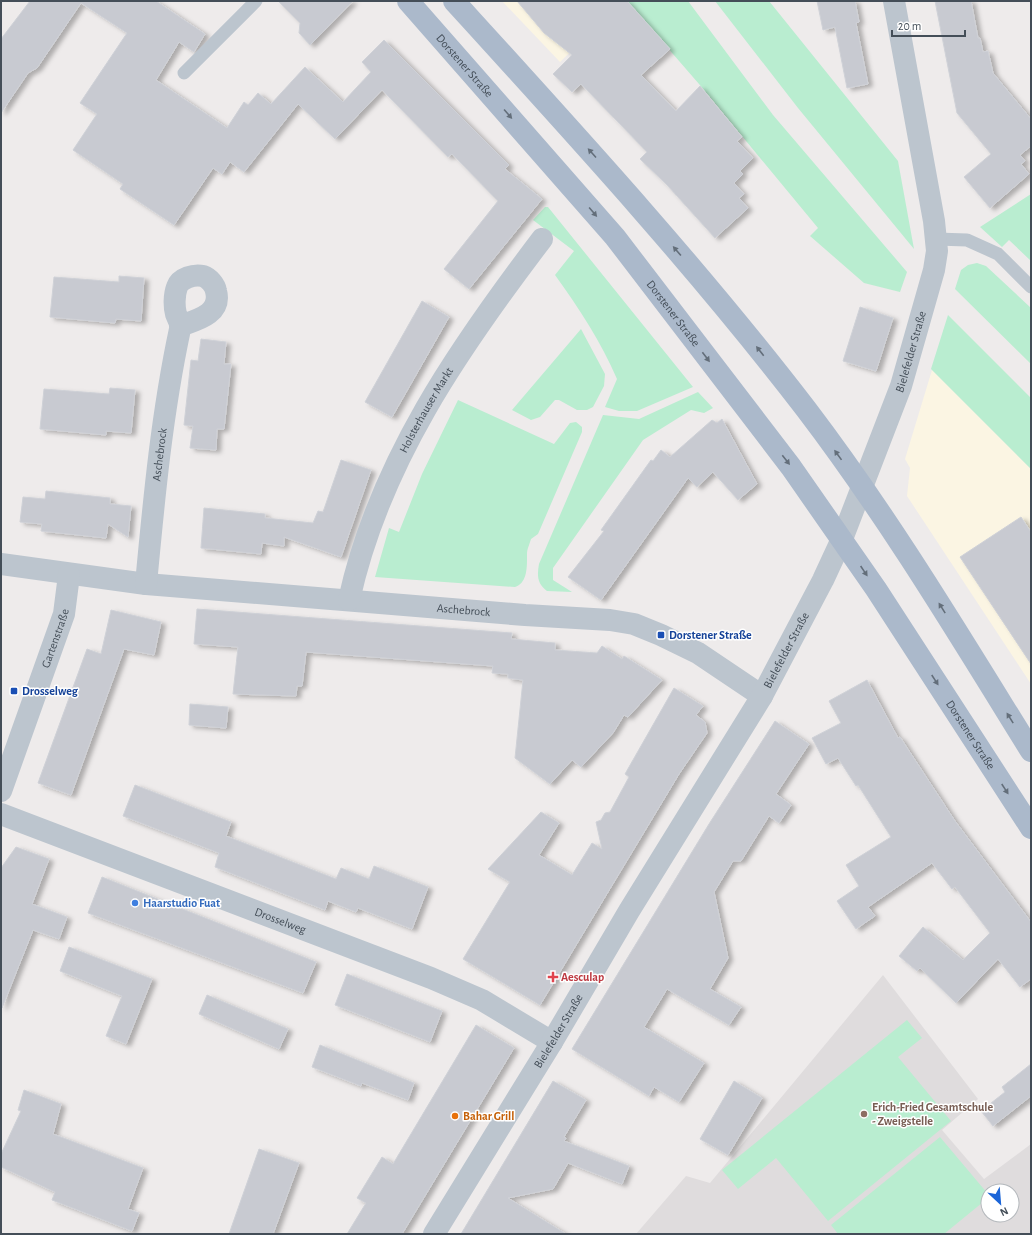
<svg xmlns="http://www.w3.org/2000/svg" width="1032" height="1235" font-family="'Alegreya Sans',sans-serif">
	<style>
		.commercial { fill: #fbf5e3 }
		.education { fill: #dfdcdd; fill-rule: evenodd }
		.green { fill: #b9edd0 }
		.building { fill: #c8cad1; stroke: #cfd1d7; filter: url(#shadow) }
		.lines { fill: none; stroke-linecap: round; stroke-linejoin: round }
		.lane { stroke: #bcc5ce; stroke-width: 13 }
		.street { stroke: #bcc5ce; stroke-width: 22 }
		.primary { stroke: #abb9cb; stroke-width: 22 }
		.oneway { fill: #636e7a }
		.transit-dot { fill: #1a4fb4; stroke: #fff; stroke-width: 1.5 }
		.shop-dot { fill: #3f7fe0; stroke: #fff; stroke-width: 1.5 }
		.health-dot { fill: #e0444e; stroke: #fff; stroke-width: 1.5 }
		.education-dot { fill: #8d6e63; stroke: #fff; stroke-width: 1.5 }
		.food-dot { fill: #e8710a; stroke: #fff; stroke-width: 1.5 }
		.labels { text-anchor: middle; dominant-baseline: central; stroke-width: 3; stroke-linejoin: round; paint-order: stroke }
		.street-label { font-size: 12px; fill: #444e58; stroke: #fff }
		.transit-label { font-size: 12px; font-weight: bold; fill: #164399; stroke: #fff; text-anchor: start }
		.shop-label { font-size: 12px; font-weight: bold; fill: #366cbe; stroke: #fff; text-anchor: start }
		.health-label { font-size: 12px; font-weight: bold; fill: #be3a42; stroke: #fff; text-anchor: start }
		.education-label { font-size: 12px; font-weight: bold; fill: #785e54; stroke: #fff; text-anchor: start }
		.food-label { font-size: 12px; font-weight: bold; fill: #c56008; stroke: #fff; text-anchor: start }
	</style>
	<defs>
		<filter id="shadow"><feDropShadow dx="4.5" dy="2.5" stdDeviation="2" flood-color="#0004"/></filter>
	</defs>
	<rect width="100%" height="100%" fill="#eeebeb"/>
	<path class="commercial" d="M502 1H623L560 62Z
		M932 370 1031 469V684L907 496 910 468 905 459Z"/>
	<path class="education" d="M883 975 978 1099 942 1130 984 1179 1031 1144V1234H636L686 1176 710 1183ZM988 1191H1012V1215H988Z"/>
	<path class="green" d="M627 1H688L773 115 907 272 900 292 864 283 810 236 818 228 699 84Z
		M715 1H769L898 161 914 249 798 108Z
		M1031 194V261L1009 240 1002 247 980 227Z
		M545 207H548L693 387 637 411H619L605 407 617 379C601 342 579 308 555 275L574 251 533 220Z
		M977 263 986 266 1031 308V364L955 289 961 270 968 265Z
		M948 315 1031 398V469L931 369Z
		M581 329 605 374 604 386 593 407 587 410H577L559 400H555L540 417 531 420 512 410Z
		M698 392 713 408 704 413 691 410 643 440 553 568V580L572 592 547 591C537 584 537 575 539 564L603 415 639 419Z
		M458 400 554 444 570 423 576 422 582 427V432L538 534 531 539C530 543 527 549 527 554 527 565 528 583 515 587L375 577 389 528 399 532 422 474Z
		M907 1020 922 1038 898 1057 951 1121 828 1221 776 1158 738 1189 722 1170Z
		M940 1137 988 1194V1198L944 1234H838L831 1225Z"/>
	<path class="building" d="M30 1H156L205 34 194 52 179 42 156 80 227 128 244 102 248 105 258 93 271 104 305 67 343 102 371 72 362 62 384 40 509 165 505 169 542 199 469 289 444 269 498 201 452 154 448 157 382 90 335 139 298 104 244 172 230 162 222 174 213 168 174 225 120 189 123 184 73 150 97 114 80 103 127 33 81 3 37 68 28 73 1 113V39Z
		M278 1H353L310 45 299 33 300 23Z
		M517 1H627L670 49 641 75 676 111 700 86 742 137 737 141 753 158 740 171 743 174 734 183 744 194 739 198 748 208 715 238 667 185 640 159 647 152 581 84 572 92 553 74 572 55 544 33Z
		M817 1H855L859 22 856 23 868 84 847 88 835 27 823 30Z
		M935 1H971L978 38H980L983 52 988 51 993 73 1031 119V146L1020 155 1025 161 1021 164 1029 174 990 208 964 177 991 154 957 113Z
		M119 276 144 278 141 321 116 319 115 323 50 317 54 277 119 282Z
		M422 301 449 317 392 417 365 402Z
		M860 307 893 318 876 371 843 361Z
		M201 339 226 342 224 364H231L224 429H217L216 450 190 448 193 426 184 425 191 360 198 361Z
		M110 388 135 390 131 433 106 431V435L40 429 44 389 109 394Z
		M722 419 757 484 738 500 713 472 697 487 688 478 601 600 568 577 604 531 601 530 651 460 653 461 661 450 670 457 712 420 717 423Z
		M341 460 371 470 341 557 284 537V546L262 543 261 554 201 548 204 508 265 514V518L313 523 318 511 323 512Z
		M46 491 110 498V504L131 506 128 537 108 524 106 538 41 531 42 524 20 522 23 497 45 499Z
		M1021 517 1031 532V664L960 557Z
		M197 609 512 633 511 639 555 643V650L597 653 602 646 622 659 624 656 662 680 628 717 624 715 613 733 581 767 572 760 550 784 515 758 523 680 508 678V674L492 673 493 666 306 652 302 686H297L296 696 233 694 238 647 194 644Z
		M111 610 161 622 154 655 124 649 71 795 38 783 87 649 101 654Z
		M867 680 898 738 900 737 955 821 1031 922V979L1020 987 998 959 956 1003 920 968 917 971 899 956 923 927 963 960 990 933 955 887 952 889 932 863 868 907 875 916 856 929 837 901 859 886 846 865 891 837 858 785 856 786 838 758 826 764 812 738 841 723 829 701Z
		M674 688 703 706 696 715 705 722 707 733 679 774 540 1005 463 959 510 882 488 869 541 812 559 823 539 855 572 875 592 843 602 849 596 822 601 820 605 813 610 812 629 777 625 774Z
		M190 704 228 707 226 728 189 725Z
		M775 721 809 744 776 794 791 805 779 823 769 816 741 861H733L714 892 728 958 710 989 741 1007 729 1025 667 989 644 1027 704 1063 679 1102 654 1087 649 1096 572 1049 709 824Z
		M135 785 231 822 226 836 336 879 341 868 369 879 374 866 428 887 412 929 358 908 356 912 328 901 325 910 215 867 219 853 123 816Z
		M16 847 49 859 32 904 67 917 59 939 33 930 2 1008 1 868Z
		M102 877 316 962 303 993 88 913Z
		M69 947 152 979 126 1044 106 1036 122 996 60 971Z
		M347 974 442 1011 430 1042 335 1005Z
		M207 995 288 1029 279 1049 199 1014Z
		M476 1025 514 1048 402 1234H347L366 1203 357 1198 382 1157 393 1164Z
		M320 1045 414 1083 408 1100 362 1083 361 1086 312 1067Z
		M1031 1064V1096L993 1126 981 1111 1005 1092 1002 1087Z
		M553 1081 586 1100 564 1137 566 1138 564 1141 629 1166 622 1184 568 1163 553 1189 508 1198 566 1234H461Z
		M734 1081 762 1098 728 1155 700 1139Z
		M24 1090 61 1104 53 1134 143 1168 128 1209 139 1213 132 1231 52 1200 55 1192 1 1167V1154L21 1111 18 1110Z
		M259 1149 299 1163 273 1234H229Z"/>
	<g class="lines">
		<path class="lane" d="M184 73 256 1
			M936 239 967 240 998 254 1031 287"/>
		<g class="street">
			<path id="s1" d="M1 564 146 584 525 615 610 620 634 624 661 635 698 653 762 696"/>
			<path id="s2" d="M146 584C154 498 162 413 180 329 181 324 178 319 176 314 174 307 174 295 177 287 180 278 194 274 203 276 209 278 215 285 216 291 222 314 197 320 180 326"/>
			<path id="s3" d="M349 600C379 463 459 348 542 239"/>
			<path id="s4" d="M1 791 64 614 69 575"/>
			<path id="s5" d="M1 814 431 978 482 1000 552 1042"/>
			<path id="s6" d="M434 1234 552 1042 629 911 762 696 823 580 842 539 901 386 934 270 937 251 934 221 894 1"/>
		</g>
		<g class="primary">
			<path id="s7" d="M408 1 615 237 791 467 876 589 1031 828"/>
			<path d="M454 1C575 134 696 266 806 409 889 518 959 635 1031 751"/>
		</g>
	</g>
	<defs><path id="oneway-solid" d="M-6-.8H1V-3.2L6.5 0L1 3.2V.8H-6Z"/></defs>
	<g class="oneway">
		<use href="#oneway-solid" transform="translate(508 114) rotate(49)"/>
		<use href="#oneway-solid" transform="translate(592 153) rotate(-132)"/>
		<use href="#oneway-solid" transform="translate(593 212) rotate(50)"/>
		<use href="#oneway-solid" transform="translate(677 251) rotate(-131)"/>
		<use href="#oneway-solid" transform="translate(760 351) rotate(-128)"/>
		<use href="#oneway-solid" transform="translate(706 357) rotate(53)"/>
		<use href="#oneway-solid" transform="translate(838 455) rotate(-126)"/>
		<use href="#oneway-solid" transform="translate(786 460) rotate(52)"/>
		<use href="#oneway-solid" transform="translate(864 571) rotate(56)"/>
		<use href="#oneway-solid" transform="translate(942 608) rotate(-122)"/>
		<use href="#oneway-solid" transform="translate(935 680) rotate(57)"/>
		<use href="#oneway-solid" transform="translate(1010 718) rotate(-122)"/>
		<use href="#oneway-solid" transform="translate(1005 789) rotate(57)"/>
	</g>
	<g class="transit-dot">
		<rect x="657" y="631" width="8" height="8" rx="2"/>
		<rect x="10" y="687" width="8" height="8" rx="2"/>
	</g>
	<circle class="shop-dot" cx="135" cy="903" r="4"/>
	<path class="health-dot" d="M551 971h4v4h4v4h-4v4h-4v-4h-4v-4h4z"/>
	<circle class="education-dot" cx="864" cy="1114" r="4"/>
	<circle class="food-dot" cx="455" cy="1116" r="4"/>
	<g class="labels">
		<g class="street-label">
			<text stroke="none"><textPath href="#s7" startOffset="86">Dorstener Straße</textPath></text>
			<text stroke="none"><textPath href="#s7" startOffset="410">Dorstener Straße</textPath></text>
			<text stroke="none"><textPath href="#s6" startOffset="1006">Bielefelder Straße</textPath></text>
			<text stroke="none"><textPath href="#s3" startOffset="206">Holsterhauser Markt</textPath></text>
			<text stroke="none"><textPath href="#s2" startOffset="130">Aschebrock</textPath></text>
			<text stroke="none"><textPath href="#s1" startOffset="465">Aschebrock</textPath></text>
			<text stroke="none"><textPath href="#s4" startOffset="162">Gartenstraße</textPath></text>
			<text stroke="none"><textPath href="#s6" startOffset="682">Bielefelder Straße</textPath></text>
			<text stroke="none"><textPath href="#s7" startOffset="926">Dorstener Straße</textPath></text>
			<text stroke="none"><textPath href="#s5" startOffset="299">Drosselweg</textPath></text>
			<text stroke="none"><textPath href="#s6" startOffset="238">Bielefelder Straße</textPath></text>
		</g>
		<g class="transit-label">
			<text x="669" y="635">Dorstener Straße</text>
			<text x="22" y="691">Drosselweg</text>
		</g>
		<g class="shop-label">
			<text x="143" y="903">Haarstudio Fuat</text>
		</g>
		<g class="health-label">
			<text x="561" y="977">Aesculap</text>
		</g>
		<g class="education-label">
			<text x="872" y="1107">Erich-Fried Gesamtschule<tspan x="872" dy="14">- Zweigstelle</tspan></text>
		</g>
		<g class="food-label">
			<text x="463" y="1116">Bahar Grill</text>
		</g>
	</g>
	<rect width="1032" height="1235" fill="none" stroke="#444e58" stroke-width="4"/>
	<g transform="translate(1000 1203) rotate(154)"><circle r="19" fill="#ffffff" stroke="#b4b8bc"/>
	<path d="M0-3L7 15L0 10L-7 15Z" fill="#1b65d8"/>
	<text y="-6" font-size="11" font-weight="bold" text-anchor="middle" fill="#444e58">N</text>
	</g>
	<path d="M892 30v6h73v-6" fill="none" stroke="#444e58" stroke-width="2"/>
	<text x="898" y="30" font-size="12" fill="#444e58" stroke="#ffffff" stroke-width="3" paint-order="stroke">20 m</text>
</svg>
